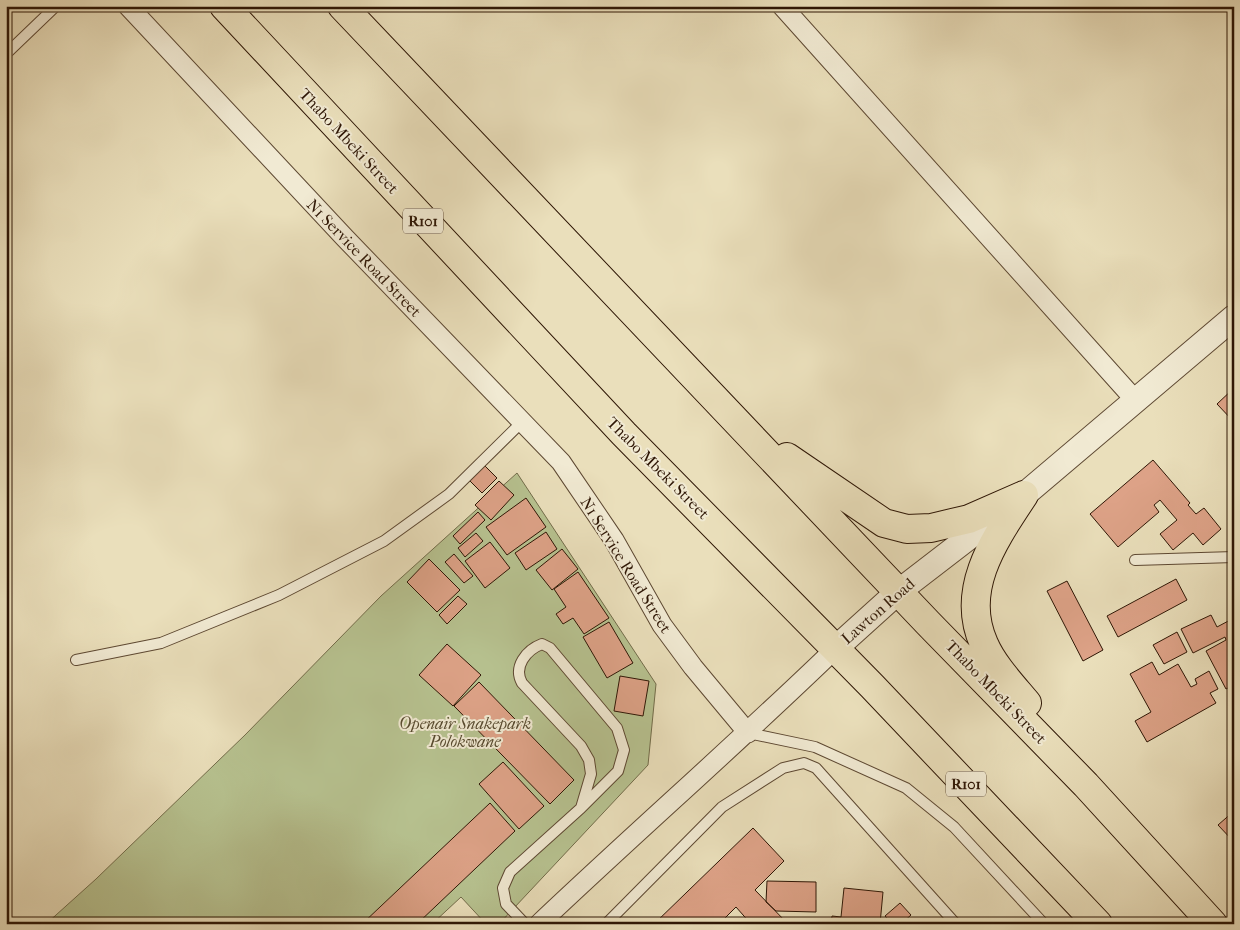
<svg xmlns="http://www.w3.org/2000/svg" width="1240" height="930" font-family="'IM FELL French Canon',serif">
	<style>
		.green { fill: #b7c290; stroke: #726c4a }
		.building { fill: #dda287; stroke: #2e1605 }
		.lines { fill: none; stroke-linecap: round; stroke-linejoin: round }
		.service-casing { stroke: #5d4832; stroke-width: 12 }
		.minor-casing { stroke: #5d4832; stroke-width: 21 }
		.tertiary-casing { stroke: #5d4832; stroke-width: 26 }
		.primary-casing { stroke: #2e1605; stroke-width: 30 }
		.service { stroke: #f1ead3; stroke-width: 10 }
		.minor { stroke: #f1ead3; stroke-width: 19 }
		.tertiary { stroke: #f1ead3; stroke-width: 24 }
		.primary { stroke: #eadfbb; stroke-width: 28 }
		.labels { text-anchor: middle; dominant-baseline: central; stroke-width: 4; stroke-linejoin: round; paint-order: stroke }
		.shield { fill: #f1ead3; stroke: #685643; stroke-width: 1 }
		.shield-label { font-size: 15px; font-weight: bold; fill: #2e1605 }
		.street-label { font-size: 16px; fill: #2e1605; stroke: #f1ead3 }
		.park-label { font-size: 16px; font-style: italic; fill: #574a2f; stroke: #f1ead3 }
	</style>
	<rect width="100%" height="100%" fill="#eadfbb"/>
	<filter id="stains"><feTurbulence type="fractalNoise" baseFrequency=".004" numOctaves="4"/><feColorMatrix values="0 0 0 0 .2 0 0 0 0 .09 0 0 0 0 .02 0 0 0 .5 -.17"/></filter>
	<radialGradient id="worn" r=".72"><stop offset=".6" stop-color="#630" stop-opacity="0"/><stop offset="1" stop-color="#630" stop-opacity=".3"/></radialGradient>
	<path class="green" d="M517 473 656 684 648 765 499 924H486L461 897 432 924H46L96 879 245 735 381 596Z"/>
	<path class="building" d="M1234 388V422L1217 404Z
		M1153 460 1190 503 1188 505 1196 514 1204 508 1221 529 1203 545 1193 533 1173 550 1160 534 1177 520 1160 500 1154 505 1159 512 1118 547 1090 514Z
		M485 466 497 478 482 493 470 481Z
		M499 481 514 495 491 520 475 505Z
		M526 498 546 527 507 555 486 527Z
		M478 512 485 520 460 544 453 536Z
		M546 532 557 549 526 570 515 553Z
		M476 533 483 541 465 557 458 548Z
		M490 542 510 568 485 588 465 561Z
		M562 549 578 569 552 590 536 570Z
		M454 554 473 576 464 583 445 562Z
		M429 559 460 590 437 612 407 582Z
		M578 572 609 618 584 634 573 618 563 624 556 614 566 607 554 589Z
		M1176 579 1187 600 1118 637 1107 616Z
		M1067 581 1103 650 1083 661 1047 591Z
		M458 596 467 604 447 624 439 615Z
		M1211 615 1217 627 1234 618V685L1226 689 1206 651 1226 640 1225 637 1193 653 1181 629Z
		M609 622 633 663 607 678 583 637Z
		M1177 632 1187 652 1164 664 1153 645Z
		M447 644 481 675 453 706 419 675Z
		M1152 662 1159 675 1178 664 1191 687 1197 684 1195 679 1209 671 1218 689 1210 693 1216 703 1147 742 1135 721 1151 712 1130 674Z
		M620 676 649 681 643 716 614 711Z
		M479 682 574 780 550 804 454 706Z
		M503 762 544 806 519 829 479 784Z
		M490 803 515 831 417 924H362Z
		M1234 811V842L1218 825Z
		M753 828 784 861 755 890 788 924H751L736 907 719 924H654Z
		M767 881 816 882V912L776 911 766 902Z
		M844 888 883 892 880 924H831L832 916 841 917Z
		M900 903 911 915 901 924H892L885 916Z"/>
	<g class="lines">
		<defs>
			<path id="service" d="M6 54 56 6
				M1135 560 1234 557
				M76 660 161 643 279 595 384 541 449 494 522 422
				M748 733 815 747 906 788 954 827 1044 924
				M525 924 506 904 503 888 510 872 581 808 591 774 589 760 581 746 522 683C513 667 526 650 542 644L550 648 617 728 624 750 618 771 581 808
				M606 924 722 807 783 768 804 763 816 768 955 923"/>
			<path id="minor" d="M128 6 345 238 561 462 614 540 662 625 693 667 748 733
				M782 6 1136 401
				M539 924C637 831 739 742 836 648"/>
			<path id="tertiary" d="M836 648 898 592 1024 495 1234 317"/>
			<path id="primary" d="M224 6 624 434 872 686 1098 924
				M342 6 928 623 1086 785 1213 924
				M787 457 884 523 907 529 931 528 969 519 1024 495
				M1024 495C995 539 959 589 984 644 993 665 1012 685 1027 703"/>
		</defs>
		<use href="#service" class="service-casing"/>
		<use href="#minor" class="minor-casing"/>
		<use href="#tertiary" class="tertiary-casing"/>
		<use href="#primary" class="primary-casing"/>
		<use href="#service" class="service"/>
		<use href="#minor" class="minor"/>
		<use href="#tertiary" class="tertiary"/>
		<use href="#primary" class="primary"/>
	</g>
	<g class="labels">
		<g class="shield">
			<rect x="403" y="208.5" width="40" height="25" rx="4"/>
			<rect x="946" y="771.5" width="40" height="25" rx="4"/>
		</g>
		<g class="shield-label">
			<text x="423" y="221">R101</text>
			<text x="966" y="784">R101</text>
		</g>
		<g class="street-label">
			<text transform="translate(349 141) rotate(47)">Thabo Mbeki Street</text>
			<text transform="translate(364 258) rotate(46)">N1 Service Road Street</text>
			<text transform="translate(658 468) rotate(45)">Thabo Mbeki Street</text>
			<text transform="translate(626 565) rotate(58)">N1 Service Road Street</text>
			<text transform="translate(878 611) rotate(-41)">Lawton Road</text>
			<text transform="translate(996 692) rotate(46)">Thabo Mbeki Street</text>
		</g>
		<g class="park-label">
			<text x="465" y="723">Openair Snakepark<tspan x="465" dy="18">Polokwane</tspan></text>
		</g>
	</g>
	<rect width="1240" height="930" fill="none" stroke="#eadfbb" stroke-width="25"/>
	<rect x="8" y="8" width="1225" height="915" fill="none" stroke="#2e1605" stroke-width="2.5"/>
	<rect x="12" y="12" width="1215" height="905" fill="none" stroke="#2e1605"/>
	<rect width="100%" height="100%" filter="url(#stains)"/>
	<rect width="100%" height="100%" fill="url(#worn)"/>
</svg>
